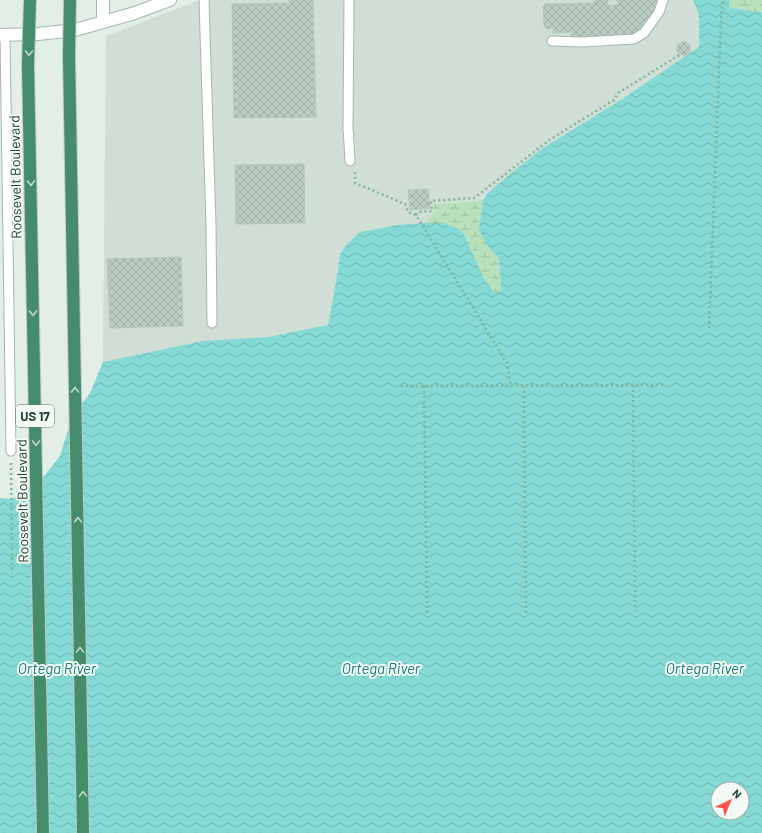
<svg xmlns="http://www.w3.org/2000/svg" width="762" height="833" font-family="Barlow,sans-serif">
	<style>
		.built { fill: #d0ded5 }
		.wetland { fill: url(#wetland-marsh) }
		.water { fill: url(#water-waves); fill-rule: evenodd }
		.building { fill: url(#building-cross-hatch); stroke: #b4c8bb }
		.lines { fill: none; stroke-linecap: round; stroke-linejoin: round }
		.service-casing { stroke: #a4b7ac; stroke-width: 11 }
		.minor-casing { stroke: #a4b7ac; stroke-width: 14 }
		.tertiary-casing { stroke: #a4b7ac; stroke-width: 14 }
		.path { stroke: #7fb599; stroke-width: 2.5; stroke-dasharray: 2 3; stroke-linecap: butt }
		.service { stroke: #fff; stroke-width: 9 }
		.minor { stroke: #fff; stroke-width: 12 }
		.tertiary { stroke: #fff; stroke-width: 12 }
		.trunk-bridge-casing { stroke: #c1cac5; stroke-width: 14; stroke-linecap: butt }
		.trunk-bridge { stroke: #458c6d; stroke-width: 12 }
		.oneway { stroke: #bfd9cc }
		.labels { text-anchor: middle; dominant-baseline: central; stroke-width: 4; stroke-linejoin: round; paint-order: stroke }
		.shield { fill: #f3faf5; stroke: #5f786c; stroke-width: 1 }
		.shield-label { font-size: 13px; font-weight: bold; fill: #204131 }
		.street-label { font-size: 14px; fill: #204131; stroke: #f3faf5 }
		.water-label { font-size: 15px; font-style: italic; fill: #137e7a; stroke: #f3faf5 }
	</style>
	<defs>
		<pattern id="wetland-marsh" width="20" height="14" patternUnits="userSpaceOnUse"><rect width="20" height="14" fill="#b8e1bb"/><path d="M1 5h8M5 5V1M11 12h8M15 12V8" fill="none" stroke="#9ec2a1"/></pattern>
		<pattern id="water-waves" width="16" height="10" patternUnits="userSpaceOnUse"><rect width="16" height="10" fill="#84d9d4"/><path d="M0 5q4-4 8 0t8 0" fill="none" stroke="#72bbb6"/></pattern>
		<pattern id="building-cross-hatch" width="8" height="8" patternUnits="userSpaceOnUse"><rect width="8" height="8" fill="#baccc1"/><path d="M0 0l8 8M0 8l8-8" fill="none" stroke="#a0b0a6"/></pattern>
	</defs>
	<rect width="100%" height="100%" fill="#e2eee6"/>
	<path class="built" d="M200 0H693L699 15V47L622 99 543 148 511 173 479 201 434 204V213L424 223 397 225 360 232 347 244 340 254 338 270 328 325 268 337 103 362 106 36Z"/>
	<path class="wetland" d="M730 0H762V12L729 8Z
		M484 198 482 212 485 243 499 257 500 278 503 292H494L484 278 464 234 424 223 434 213V204L479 201Z"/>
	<path class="water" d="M693 0H730L729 8 762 12V833H0V498L12 499 41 480 60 456 67 433 81 405 90 393 103 362 203 341 268 337 328 325 338 270 340 254 347 244 360 232 397 225 424 223H442L457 228 464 234 484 278 494 292H502L500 278 499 258 485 243 479 229 484 198 487 194 511 173 543 148 622 99 699 47V15ZM718 789H742V813H718Z"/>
	<path class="building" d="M289 0H313L316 117 234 118 232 4 289 3Z
		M594 0H608V6L616 5 619 3 616 0H659L656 11 632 36 571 37V32L553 33V28L546 29V26H544L543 6H545V4L594 3Z
		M684 41 690 45V52L684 56 677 52V45Z
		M304 164 305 223 236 224 235 165Z
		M428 189 430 208 410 210 408 190Z
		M181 257 183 326 110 328 107 259Z"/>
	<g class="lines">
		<defs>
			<path id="service" d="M204 0 211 225 212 323
				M349 0 348 127 350 161
				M5 35 11 451
				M552 41 582 42 634 39 644 33 659 12 663 0"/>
			<path id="minor" d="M103 0V21"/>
			<path id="tertiary" d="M0 35 38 34 75 30 135 13 170 0"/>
		</defs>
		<use href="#service" class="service-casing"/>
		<use href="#minor" class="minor-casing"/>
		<use href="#tertiary" class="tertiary-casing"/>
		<path class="path" d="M355 172V183L405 204 408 212 416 215 507 363 511 386
			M416 215 418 212 432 211 431 201 474 198 551 139 614 100 618 93 681 54
			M709 328 721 20 723 0
			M633 385 635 611
			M401 386 663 385
			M424 386 427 613
			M524 386 526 613
			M11 463 12 570"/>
		<use href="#service" class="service"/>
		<use href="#minor" class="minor"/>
		<use href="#tertiary" class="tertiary"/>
		<defs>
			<path id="trunk-bridge" d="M30 0 28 65 43 833
				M70 0 69 56 83 833"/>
		</defs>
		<use href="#trunk-bridge" class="trunk-bridge-casing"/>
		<use href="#trunk-bridge" class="trunk-bridge"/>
	</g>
	<defs><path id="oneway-chevron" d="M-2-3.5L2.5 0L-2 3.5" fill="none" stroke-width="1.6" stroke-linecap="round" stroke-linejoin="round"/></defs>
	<g class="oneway">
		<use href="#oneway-chevron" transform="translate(29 53) rotate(91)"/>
		<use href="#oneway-chevron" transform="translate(31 183) rotate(89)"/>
		<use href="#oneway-chevron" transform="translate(33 313) rotate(89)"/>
		<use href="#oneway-chevron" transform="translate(75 390) rotate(-91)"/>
		<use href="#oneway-chevron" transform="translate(36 443) rotate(89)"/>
		<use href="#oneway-chevron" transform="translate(78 520) rotate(-91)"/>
		<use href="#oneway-chevron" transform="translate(80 650) rotate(-91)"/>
		<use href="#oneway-chevron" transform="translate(83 794) rotate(-91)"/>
	</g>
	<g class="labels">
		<rect class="shield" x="16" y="405" width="38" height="22" rx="3"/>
		<g class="shield-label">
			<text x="35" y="416">US 17</text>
		</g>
		<g class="street-label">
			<text transform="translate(15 177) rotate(-91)">Roosevelt Boulevard</text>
			<text transform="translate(22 501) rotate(-91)">Roosevelt Boulevard</text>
		</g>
		<g class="water-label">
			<text x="57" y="668">Ortega River</text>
			<text x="381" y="668">Ortega River</text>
			<text x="705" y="668">Ortega River</text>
		</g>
	</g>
	<g transform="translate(730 801) rotate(44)"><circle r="19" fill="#f3faf5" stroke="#9fb0a7"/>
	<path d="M0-3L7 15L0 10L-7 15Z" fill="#ff554f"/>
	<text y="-6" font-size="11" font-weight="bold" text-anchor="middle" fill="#204131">N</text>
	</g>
</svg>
